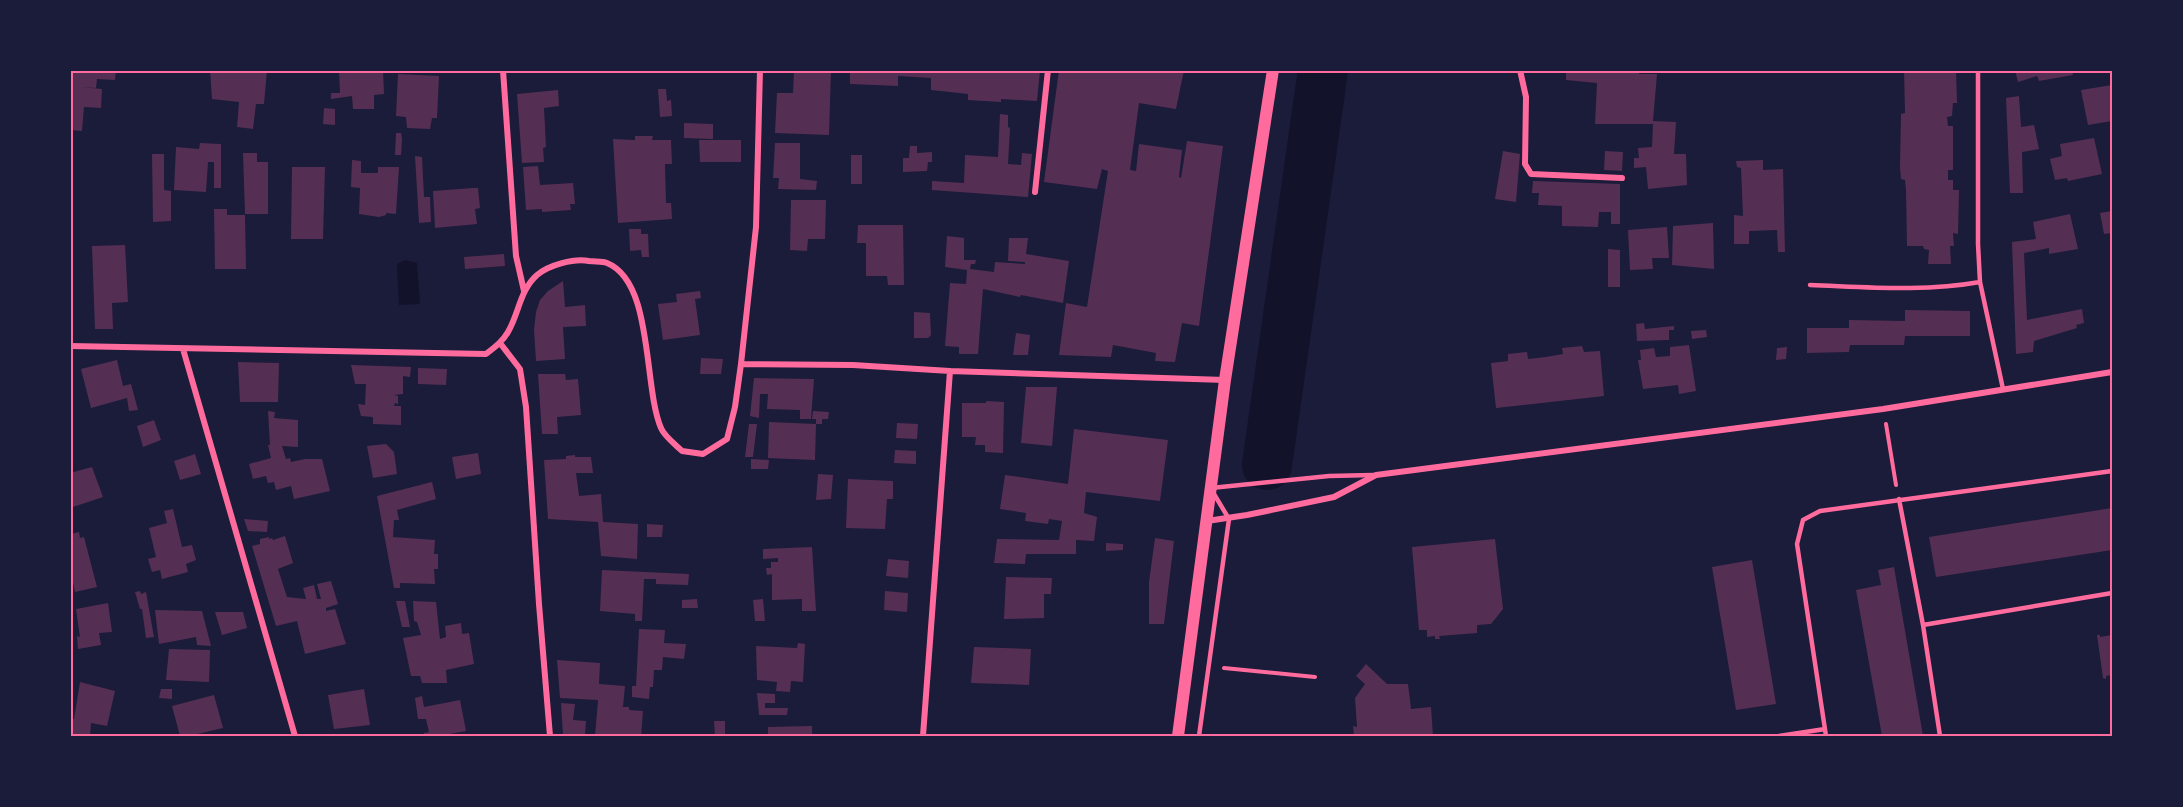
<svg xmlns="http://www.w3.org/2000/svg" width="2183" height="807" font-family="Signika,sans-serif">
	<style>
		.water { fill: #12122b }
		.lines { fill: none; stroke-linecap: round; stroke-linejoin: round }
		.river { stroke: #12122b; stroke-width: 50 }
		.building { fill: #542f53 }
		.path { stroke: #ff6b9d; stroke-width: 4 }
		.service { stroke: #ff6b9d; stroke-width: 4.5 }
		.minor { stroke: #ff6b9d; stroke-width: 6 }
		.secondary { stroke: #ff6b9d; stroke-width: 12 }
		.neatline { fill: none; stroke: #ff6b9d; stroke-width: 2 }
	</style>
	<rect width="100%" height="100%" fill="#1b1b3a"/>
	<path class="water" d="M405 260 417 263 420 304 399 305 397 264Z"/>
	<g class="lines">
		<path class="river" d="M1267 465 1323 70"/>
	</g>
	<path class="building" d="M70 70H116L115 80 97 79 96 88 81 87 102 89 101 108 84 107 82 131 70 130Z
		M210 70H267L264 104H256L253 129 237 127 239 102 212 99Z
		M339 70H383L384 94 374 95V109H353L352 96 331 99V93H340Z
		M794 70H831L829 135 775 133 777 93H793Z
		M850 70H1040L1037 101 1001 99V102L968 100V94L931 90V78L898 76V86L850 84Z
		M1059 70H1184L1176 109 1139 103 1130 170 1136 171 1139 144 1182 150 1179 177 1181 178 1187 141 1223 146 1199 326 1182 323 1175 362 1155 361 1156 353 1113 345 1111 357 1059 355 1066 303 1087 307 1108 171 1102 169 1097 189 1044 182Z
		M1566 70H1639V74H1657L1653 121 1676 122 1674 154H1686L1687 185 1648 189 1646 167 1634 168V158H1639L1638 148 1652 147 1653 124H1595L1597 83 1566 80Z
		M1904 70H1956L1957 103H1953L1952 116 1947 117 1948 126H1953V170H1948V180H1953V190H1959L1958 234 1953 233 1954 246H1950L1951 264H1928L1929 250 1924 249 1923 246H1907L1906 190 1905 180 1901 179 1900 167 1901 114 1905 113Z
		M2015 70H2072L2073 75 2039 81 2037 76 2018 82Z
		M398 74 439 76 437 118H432L430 129 407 128 406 117 396 116Z
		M2112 85V121L2088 125 2081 90Z
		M658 89H666L667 101 671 100 672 116 660 117Z
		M558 90 559 106 544 108 546 147 543 148 544 162 522 163 517 94Z
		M2019 96 2021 127 2034 125 2039 149 2022 152 2023 193H2010L2006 98Z
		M324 108 335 109V125L323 124Z
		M1000 114 1008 115V127L1010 128 1008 164 1021 165 1022 153 1032 154 1028 197 932 190V181L964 183 965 155 998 157Z
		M684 123 713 124V139L684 138Z
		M396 133H401L402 139 401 155H395Z
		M635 136H653L652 140H671L672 164H665L666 203H671L672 219 618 223 613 139 635 140Z
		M2094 138 2102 174 2068 181 2067 178 2055 180 2050 159 2062 156 2060 144Z
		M699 140H741V162H700Z
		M200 143 221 144V188H214V162H208L206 192 174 190 176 147 199 149Z
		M775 143H800V179L817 181 816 190 778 189 779 178H773Z
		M910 146H917V153L932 152V162H928L927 171 903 172V158H909Z
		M1503 151 1520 154 1516 202 1495 199Z
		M1605 151 1623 152 1622 171 1604 170Z
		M243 153H257V162H268V214H245Z
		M152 154H164V190L171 191V221L153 222Z
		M851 155H862V184H851Z
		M415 156 422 157 424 197H430L431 222 419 223Z
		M352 160 361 161V173H378V167H399L396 214 386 213V215L379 217 359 214 360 188 351 187Z
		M1763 160V170L1783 169 1785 252H1778L1777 230 1749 231V244H1734V215L1743 216 1741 168 1737 167 1736 161Z
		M538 166 540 185 573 183 575 204H570L571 210 542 212V209L526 210 523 167Z
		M292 167H325L323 239H291Z
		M1533 181 1620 184V224H1611V212H1599L1598 227 1562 226V206L1538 205 1539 193H1532Z
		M473 188H478L480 208 475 209 477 224 435 228 433 191Z
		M791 200H826L825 239H808L807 251 790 250Z
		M214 209H227V215H245L246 269H215Z
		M2112 211V233L2104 234 2100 213Z
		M2070 214 2078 249 2049 254V248L2024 253 2027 320 2082 309 2084 323 2076 325 2077 328 2034 341 2033 352 2016 354 2012 242 2036 239 2033 222Z
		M1713 223 1714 269 1672 265 1673 226Z
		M858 225H903L904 285H888L887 276H866V243H857Z
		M1667 227 1669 258H1652L1653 269 1630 270 1628 230Z
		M629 229H641V234H648L649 257H642L641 250 630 251Z
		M947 236 964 238V260H976L975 264H971L970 269 994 272 995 262 1025 264V262L1008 261 1009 238H1028L1026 254 1069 261 1063 303 1021 295 1020 297 983 289 978 354H959V347L945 346 950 283 966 284 967 270 945 267Z
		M125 245 128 302 112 303 113 329H95L92 246Z
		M1608 249 1620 250V287H1608Z
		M504 254 505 266 465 269 464 257Z
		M563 281 565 307 585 305 586 326 563 327 565 359 536 361 534 330 536 312 540 300 548 291Z
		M700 291 701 298 695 299 700 335 663 340 658 304 677 302 676 294Z
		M1905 310 1970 311V336H1905L1904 345H1850L1849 352 1807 353V328H1849V320L1905 321Z
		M914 312 930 313 931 335 928 338H914Z
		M1644 323 1645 329 1674 326V330H1669V340L1637 341 1636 324Z
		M1706 330 1707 337 1692 339 1691 331Z
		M1016 333 1030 335 1028 355H1013Z
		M1689 345 1696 391 1679 394 1678 385 1643 389 1638 360H1641L1640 350 1654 348 1656 357 1670 356V347Z
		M1582 346 1584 352 1600 351 1604 396 1496 408 1491 363 1508 361V354L1527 352 1528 359 1546 357 1563 354 1562 348Z
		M1787 347 1786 359 1776 360 1777 348Z
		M701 358 723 359 721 374H700Z
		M117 360 123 386 131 384 138 410 129 411 127 398 91 408 81 369Z
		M238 362 279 363 278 402H240Z
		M351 365 411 367 410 377 403 376V394L394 395 398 396V404L395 403 394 406H401V425L373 424V417L361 416 358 404 365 405 366 384H355Z
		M418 368 447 369 446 385 418 384Z
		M538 374H565L566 380 578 379 581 415 557 417 558 434H542Z
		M754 378 814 379 811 419H800V410L767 409 768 394H760L759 418 750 416Z
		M1026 387H1057L1052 446 1021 443Z
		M986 401 1004 402 1003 453 985 452V445H975L976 437H962V403H986Z
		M268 411 275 412 274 418 298 420V447L282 446 286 459 290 458 291 462 305 459H322L330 491 294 499 291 486 276 490 274 482 268 483 266 476 253 479 249 464 271 458 268 445H270Z
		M813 411 829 412 828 419H822V424H816V419H812Z
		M154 420 161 440 143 447 137 426Z
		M769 422 816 424 815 460 768 458Z
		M897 423 918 424 917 439 896 438Z
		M749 424H757L753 457H745Z
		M1074 429 1168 440 1160 501 1086 492 1084 513 1097 517 1094 541 1076 540V554H1026L1025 564 994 563 997 539 1059 540 1062 521 1049 519 1048 524 1025 521 1026 513 1000 509 1005 475 1068 484Z
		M386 444 394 452 397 474 373 478 367 446Z
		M895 450 916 451V464L894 463Z
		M478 453 481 474 456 479 452 457Z
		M195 454 201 474 180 480 174 461Z
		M575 455V457H591L593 473H576L579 496 601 494 603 522 638 524 637 559 601 556 598 522 548 519 544 460 566 459V456Z
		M751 459 769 460 768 469H751Z
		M92 467 103 497 70 508V473Z
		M818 474 833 475 831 499 816 500Z
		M848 479 893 481V499H887L885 529 846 528Z
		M432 482 436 499 397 510 399 520H394L393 537 435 540 434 554H438V569H434L435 584 400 583V588H394L377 496Z
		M2112 508V550L1936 577 1929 537Z
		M173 509 182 547 192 545 196 560 186 564 188 572 162 579 160 570 152 572 148 559 156 557 149 528 167 523 164 511Z
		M244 519 268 521 267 532 248 531Z
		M647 524 663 525 662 537H647Z
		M79 532 80 538 84 537 97 587 75 592 70 568V534Z
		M285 536 293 563 278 569 287 597 306 599 303 588 314 585 317 599H321L317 584 331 581 338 604 326 608V611L335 609 346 644 305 654 297 621 276 626 252 546 260 544V539L269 537V539L272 538 273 540Z
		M1155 538 1174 541 1164 624H1149V582Z
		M1495 539 1503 609 1491 624 1477 625V633L1439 636 1440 639H1435V636L1427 637V630H1419L1412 547Z
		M1106 543 1123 544V550L1106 551Z
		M812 547 816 611H802V599L772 600V574L767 575 766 568H771V562H778V558L763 559V549Z
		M888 559 909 561 908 578 886 576Z
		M1752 560 1776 704 1736 710 1712 567Z
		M1894 567 1909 654 1923 736H1882L1856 590 1881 585 1878 570Z
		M602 570 689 574 688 585 656 584V579H644L642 621H635V614L600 611Z
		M1006 577 1052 578 1051 594H1044V618L1004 619Z
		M140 591 141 594 146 592 154 637 146 638 142 609H140L135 592Z
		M885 591 908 593 907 612 884 610Z
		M697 599 698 608H682V600Z
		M763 599 765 621H755L753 600Z
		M396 601H405L410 627H402Z
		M413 601 436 602 440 639 446 637 445 626 461 623 462 634 469 633 474 664 446 670 447 683H422L420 676H411L403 638 421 635 417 622 414 621Z
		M108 603 112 632 99 633 101 645 78 649 77 636 80 637 76 609Z
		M155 610 202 611 211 646 197 645 196 637 159 644Z
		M215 612H243L247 628 222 635Z
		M639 629 665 630 664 643 686 644 684 659 663 657 662 670H654L653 687H650L649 699 632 697V686H636Z
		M2097 635H2100V637L2112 635V675L2106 676V679L2103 678Z
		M798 643 805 644 803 682 791 681 790 692 776 691 777 682 757 680 756 646 797 648Z
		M974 647 1031 649 1029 685 971 683Z
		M169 649 210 650 209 682 166 680Z
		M557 660 600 663 599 684 625 686 623 707H629V710L643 711 641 736H595L598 700 560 698Z
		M1366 664 1387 684H1408L1411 709 1431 707 1433 736H1354L1353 726 1357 727 1355 698 1365 684 1356 676Z
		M80 682 115 691 107 726 91 723 90 736H70V719H74Z
		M161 689H172V699L159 698Z
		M364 689 370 725 334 729 328 695Z
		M757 693 775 694V703H765V708H788L787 715H759Z
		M214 695 223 728 189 736H180L172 706Z
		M422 696 424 707 460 700 466 731 439 736H424V733L429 732 426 719H418L415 698Z
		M561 703 575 704 573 720 586 721 585 736 563 735Z
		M714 721H725V736H715Z
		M812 726V736H768V727Z"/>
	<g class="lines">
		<path class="path" d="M1886 424 1896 485
			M1224 668 1315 677"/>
		<path class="service" d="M1978 70V244L1980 282 2003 389
			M1810 285C1867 287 1924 292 1980 282
			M1211 488 1329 476 1373 475
			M1899 499 1923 625 1940 736
			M1923 625 2112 593
			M1199 736 1229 519 1214 494
			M1779 736 1825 729
			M1826 736 1797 544 1803 520 1820 511 2112 471"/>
		<path class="minor" d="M503 70 516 256 524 291
			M1520 70 1526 97 1525 164 1531 174 1622 178
			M1035 192 1048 70
			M500 343 520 369 526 407 539 604 550 736
			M70 346 486 354C495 347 503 341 508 332 519 313 520 290 537 275 549 265 574 258 589 261 595 262 602 261 607 263 654 282 643 386 661 428 664 436 676 445 682 451L703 454 727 439 735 407 741 364 756 227 760 70
			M183 349 295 736
			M741 364 853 365 950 371 1225 380
			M1207 521 1247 515 1334 497 1376 475 1883 409 2112 372
			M923 736 950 371"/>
		<path class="secondary" d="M1178 736 1225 380 1273 70"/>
	</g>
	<rect width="2183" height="807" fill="none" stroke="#1b1b3a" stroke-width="144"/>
	<rect x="72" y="72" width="2039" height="663" class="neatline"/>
</svg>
